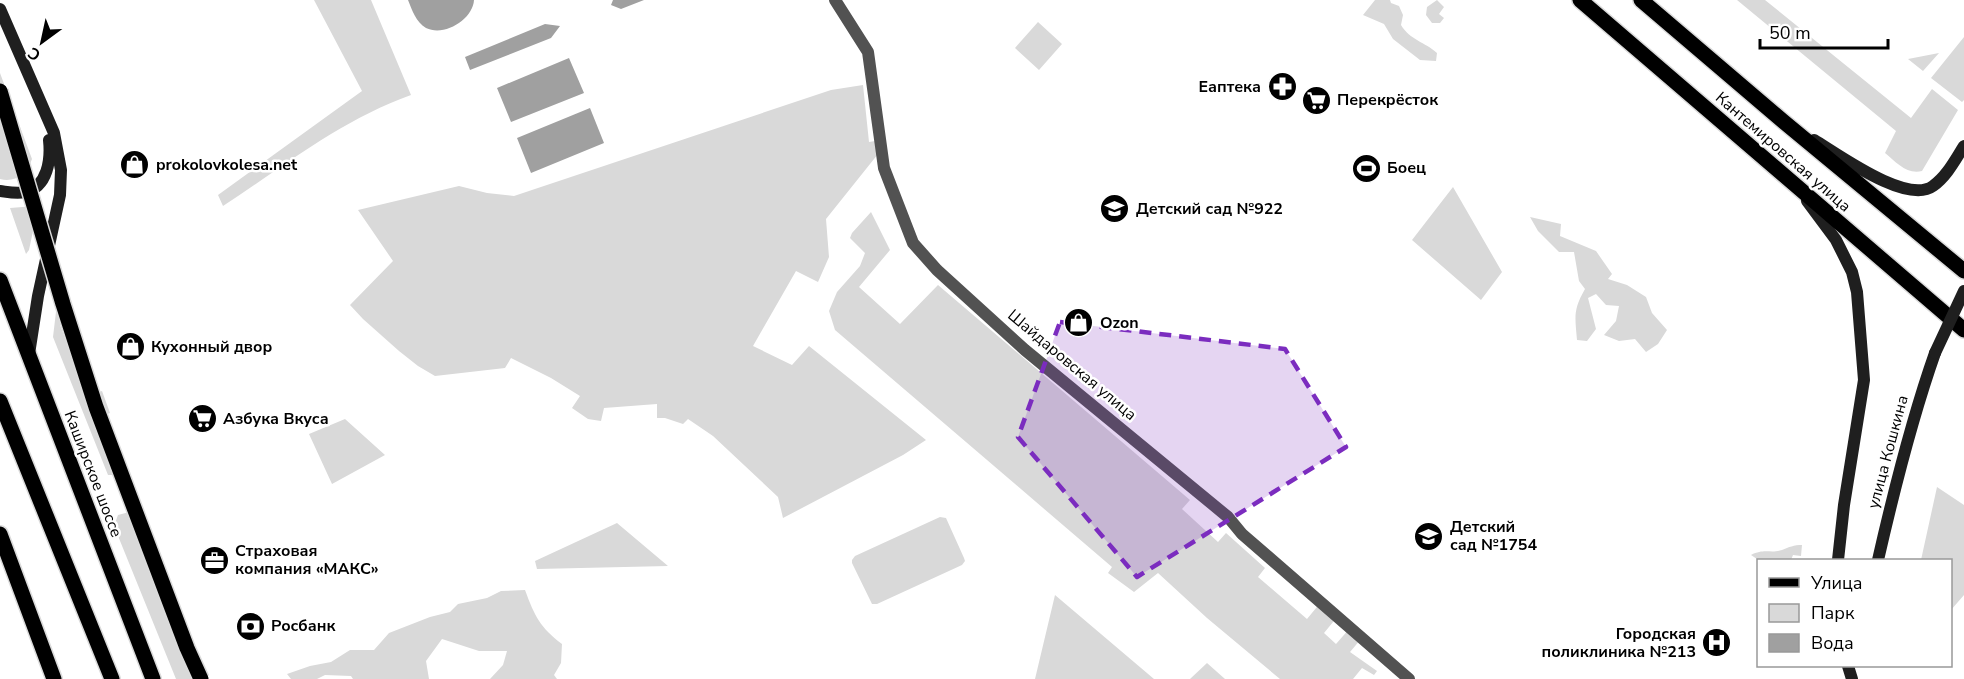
<svg xmlns="http://www.w3.org/2000/svg" width="1964" height="679" font-family="'Nunito Sans',sans-serif">
	<style>
		.green { fill: #d9d9d9 }
		.water { fill: #a0a0a0 }
		.lines { fill: none; stroke-linecap: round; stroke-linejoin: round }
		.primary-casing { stroke: #dbdbdb; stroke-width: 18 }
		.minor { stroke: #525252; stroke-width: 12 }
		.secondary { stroke: #1f1f1f; stroke-width: 12 }
		.primary { stroke: #000; stroke-width: 15 }
		.primary-bridge-casing { stroke: #dbdbdb; stroke-width: 18; stroke-linecap: butt }
		.secondary-bridge { stroke: #1f1f1f; stroke-width: 12 }
		.primary-bridge { stroke: #000; stroke-width: 15 }
		.marked { fill: #7b2cbf; fill-opacity: 0.2; stroke: #7b2cbf; stroke-width: 4.5; stroke-dasharray: 12 8; stroke-linejoin: round }
		.labels { text-anchor: middle; dominant-baseline: central; stroke-width: 5; stroke-linejoin: round; paint-order: stroke }
		.poi-label { font-size: 16px; font-weight: bold; fill: #000; stroke: #fff; text-anchor: start }
		.street-label { font-size: 16px; fill: #000; stroke: #fff }
	</style>
	<rect width="100%" height="100%" fill="#fff"/>
	<path class="green" d="M314 0H371L411 95C343 119 284 166 223 206L218 195 362 91Z
		M1375 0H1390L1391 3 1399 6 1403 15 1401 25C1410 40 1425 42 1437 53L1436 61 1420 60 1393 39 1384 24 1363 15Z
		M1437 0 1444 7 1439 14 1444 18 1440 23H1432L1426 15 1427 7Z
		M1737 0H1765L1911 118 1932 89 1958 110 1922 171C1907 175 1896 162 1885 153L1896 131Z
		M1038 22 1062 44 1039 70 1015 48Z
		M1964 37V100L1962 102 1931 78Z
		M1939 53 1923 71 1908 59Z
		M0 73 32 159C27 174 15 183 0 179Z
		M863 85 869 142 875 141 882 149 826 219 829 257 818 282 796 271 753 346 792 365 809 346 926 440 903 455 783 518 778 497 713 436 688 419 683 424 665 418H657V404L604 408 601 421 588 419 572 408 580 396 551 378 511 358 505 368 435 376 418 366 399 351 363 319 350 305 393 261 358 210 459 186 487 193 514 196 831 90Z
		M1453 187 1502 272 1481 300 1412 240Z
		M35 206 37 212 29 250 26 254 10 208Z
		M871 212 890 250 859 287 900 324 938 285 1190 500 1182 509 1218 542 1226 533 1265 568 1258 577 1307 619 1321 602 1338 616 1324 633 1336 644 1350 628 1361 639 1350 652 1377 671 1374 675 1362 668 1353 679H1280L1207 618 1158 573 1134 592 1108 573 1112 567 835 330 829 311 837 292 860 266 865 253 850 238 852 233Z
		M1530 217 1561 224 1560 236 1596 251 1612 274 1608 279 1627 285 1646 297 1652 313 1667 330 1658 344 1646 352 1635 339 1619 341 1604 335 1616 321 1619 306 1606 305 1596 294 1588 298 1596 329 1587 341 1577 340C1575 316 1573 310 1585 289L1579 281 1574 252H1559L1538 231Z
		M65 287 75 316 60 325 87 396 102 391 110 413 96 418 117 475H108L53 337 58 295Z
		M345 419 385 455 332 484 309 434Z
		M1937 487 1964 505V595L1951 610 1950 560H1921Z
		M133 511 193 679H176L114 526 118 515Z
		M940 517 946 518 964 558 965 561 962 565 877 604H872L852 563V560L855 556Z
		M617 523 668 566 537 569 535 561Z
		M1802 545 1801 556 1793 555 1791 560 1757 559 1751 555C1765 548 1770 554 1782 550 1789 547 1794 545 1802 545Z
		M525 590C535 617 540 627 562 644L561 663 554 675 557 679H490L503 665 507 651H479L442 639 426 661 429 679H353L351 676 325 675 317 679H291L287 674 310 666 331 662 350 650H374L389 633 430 617 450 612 458 604 487 598 501 591Z
		M1055 595 1154 679H1035Z
		M1207 663 1225 679H1190Z"/>
	<path class="water" d="M408 0H474C473 19 445 37 426 28 416 22 412 10 408 0Z
		M613 0H644L621 9 611 5Z
		M545 24 560 26 551 38 470 70 465 57Z
		M569 58 584 93 511 122 497 88Z
		M590 108 604 143 531 173 517 138Z"/>
	<g class="lines">
		<defs>
			<path id="primary" d="M1580 0 1964 330
				M1641 0 1784 122 1964 271
				M0 280 153 679
				M0 401 112 679
				M0 534 54 679"/>
		</defs>
		<use href="#primary" class="primary-casing"/>
		<path class="minor" d="M835 0 868 52 884 168 913 243 937 270 1025 350 1228 517 1242 534 1409 679"/>
		<path class="secondary" d="M0 9 54 133 61 170 60 195 38 296 29 354
			M1814 140C1839 155 1907 205 1933 186 1947 176 1955 160 1964 146
			M0 191C8 192 17 194 25 192 48 187 51 159 49 140
			M1807 201 1836 240 1852 272 1857 292 1864 380 1844 505 1838 560
			M1878 560C1894 490 1911 421 1935 353
			M1848 666 1852 679"/>
		<use href="#primary" class="primary"/>
		<defs>
			<path id="primary-bridge" d="M0 91 63 304 96 407 187 648 201 679"/>
		</defs>
		<use href="#primary-bridge" class="primary-bridge-casing"/>
		<path class="secondary-bridge" d="M1935 353 1964 291"/>
		<use href="#primary-bridge" class="primary-bridge"/>
	</g>
	<path class="marked" d="M1060 322 1285 349 1346 447 1137 577 1018 437Z"/>
	<defs>
		<symbol id="pharmacy-disc" viewBox="-11 -11 22 22"><circle r="9.5" fill="#000" stroke="#fff"/><path d="M-2-6h4v4h4v4h-4v4h-4v-4h-4v-4h4Z" fill="#fff"/></symbol>
		<symbol id="supermarket-disc" viewBox="-11 -11 22 22"><circle r="9.5" fill="#000" stroke="#fff"/><path d="M-6-5.5h2.5l.6 2H6L4.5 2H-2.5L-4.4-4H-6ZM-1.5 3.2a1.3 1.3 0 1 0 .1 0ZM3 3.2a1.3 1.3 0 1 0 .1 0Z" fill="#fff"/></symbol>
		<symbol id="shop-disc" viewBox="-11 -11 22 22"><circle r="9.5" fill="#000" stroke="#fff"/><path d="M-5-2.5h2.3a2.7 3.5 0 0 1 5.4 0H5L5.5 6h-11ZM-1.5-2.5h3a1.5 2.3 0 0 0-3 0Z" fill="#fff"/></symbol>
		<symbol id="stadium-disc" viewBox="-11 -11 22 22"><circle r="9.5" fill="#000" stroke="#fff"/><path d="M0-5a6.5 5 0 1 0 0 10a6.5 5 0 1 0 0-10ZM-3.5-1.8h7v3.6h-7Z" fill="#fff"/></symbol>
		<symbol id="school-disc" viewBox="-11 -11 22 22"><circle r="9.5" fill="#000" stroke="#fff"/><path d="M0-5L7-2L0 1L-7-2ZM-4 1L0 2.5L4 1V4Q0 6-4 4Z" fill="#fff"/></symbol>
		<symbol id="office-disc" viewBox="-11 -11 22 22"><circle r="9.5" fill="#000" stroke="#fff"/><path d="M-6-3h4V-5.5h4V-3h4V5H-6ZM-1-4.5V-3h2v-1.5ZM-6 0V1H6V0Z" fill="#fff"/></symbol>
		<symbol id="bank-disc" viewBox="-11 -11 22 22"><circle r="9.5" fill="#000" stroke="#fff"/><path d="M-6-4H6V4H-6ZM0-2.3a2.3 2.3 0 1 0 0 4.6a2.3 2.3 0 1 0 0-4.6Z" fill="#fff"/></symbol>
		<symbol id="hospital-disc" viewBox="-11 -11 22 22"><circle r="9.5" fill="#000" stroke="#fff"/><path d="M-5-5h3v3.5h4V-5h3V5h-3V1.5h-4V5h-3Z" fill="#fff"/></symbol>
	</defs>
	<g fill-rule="evenodd">
		<use href="#pharmacy-disc" x="1266" y="70" width="33" height="33"/>
		<use href="#supermarket-disc" x="1300" y="84" width="33" height="33"/>
		<use href="#shop-disc" x="118" y="148" width="33" height="33"/>
		<use href="#stadium-disc" x="1350" y="152" width="33" height="33"/>
		<use href="#school-disc" x="1098" y="192" width="33" height="33"/>
		<use href="#shop-disc" x="1062" y="306" width="33" height="33"/>
		<use href="#shop-disc" x="114" y="330" width="33" height="33"/>
		<use href="#supermarket-disc" x="186" y="402" width="33" height="33"/>
		<use href="#school-disc" x="1412" y="520" width="33" height="33"/>
		<use href="#office-disc" x="198" y="544" width="33" height="33"/>
		<use href="#bank-disc" x="234" y="610" width="33" height="33"/>
		<use href="#hospital-disc" x="1700" y="626" width="33" height="33"/>
	</g>
	<g class="labels">
		<g class="poi-label">
			<text x="1261" y="87" text-anchor="end">Еаптека</text>
			<text x="1337" y="100">Перекрёсток</text>
			<text x="156" y="165">prokolovkolesa.net</text>
			<text x="1387" y="168">Боец</text>
			<text x="1136" y="209">Детский сад №922</text>
			<text x="1100" y="323">Ozon</text>
			<text x="151" y="347">Кухонный двор</text>
			<text x="223" y="419">Азбука Вкуса</text>
			<text x="1450" y="527">Детский<tspan x="1450" dy="18">сад №1754</tspan></text>
			<text x="235" y="551">Страховая<tspan x="235" dy="18">компания «МАКС»</tspan></text>
			<text x="271" y="626">Росбанк</text>
			<text x="1696" y="634" text-anchor="end">Городская<tspan x="1696" dy="18">поликлиника №213</tspan></text>
		</g>
		<g class="street-label">
			<text transform="translate(1783 152) rotate(41)">Кантемировская улица</text>
			<text transform="translate(1072 365) rotate(40)">Шайдаровская улица</text>
			<text transform="translate(1888 452) rotate(-75)">улица Кошкина</text>
			<text transform="translate(93 474) rotate(69)">Каширское шоссе</text>
		</g>
	</g>
	<rect x="1757" y="559" width="195" height="108" fill="#ffffff" stroke="#999999" stroke-width="1.5"/>
	<rect x="1769" y="578" width="30" height="9" fill="#000000" stroke="#999999" stroke-width="1.5"/>
	<text x="1811" y="589" font-size="18" fill="#000000">Улица</text>
	<rect x="1769" y="604" width="30" height="18" fill="#d9d9d9" stroke="#999999" stroke-width="1.5"/>
	<text x="1811" y="619" font-size="18" fill="#000000">Парк</text>
	<rect x="1769" y="634" width="30" height="18" fill="#a0a0a0" stroke="#999999" stroke-width="1.5"/>
	<text x="1811" y="649" font-size="18" fill="#000000">Вода</text>
	<g transform="translate(42 42) rotate(213)" stroke="#ffffff" stroke-width="4.5" paint-order="stroke">
	<path d="M0-4.5L10 22L0 15L-10 22Z" fill="#000000"/>
	<text y="-9" font-size="16" font-weight="bold" text-anchor="middle" fill="#000000">С</text>
	</g>
	<path d="M1760 39v9h128v-9" fill="none" stroke="#000000" stroke-width="3"/>
	<text x="1769" y="39" font-size="18" fill="#000000" stroke="#ffffff" stroke-width="4.5" paint-order="stroke">50 m</text>
</svg>
